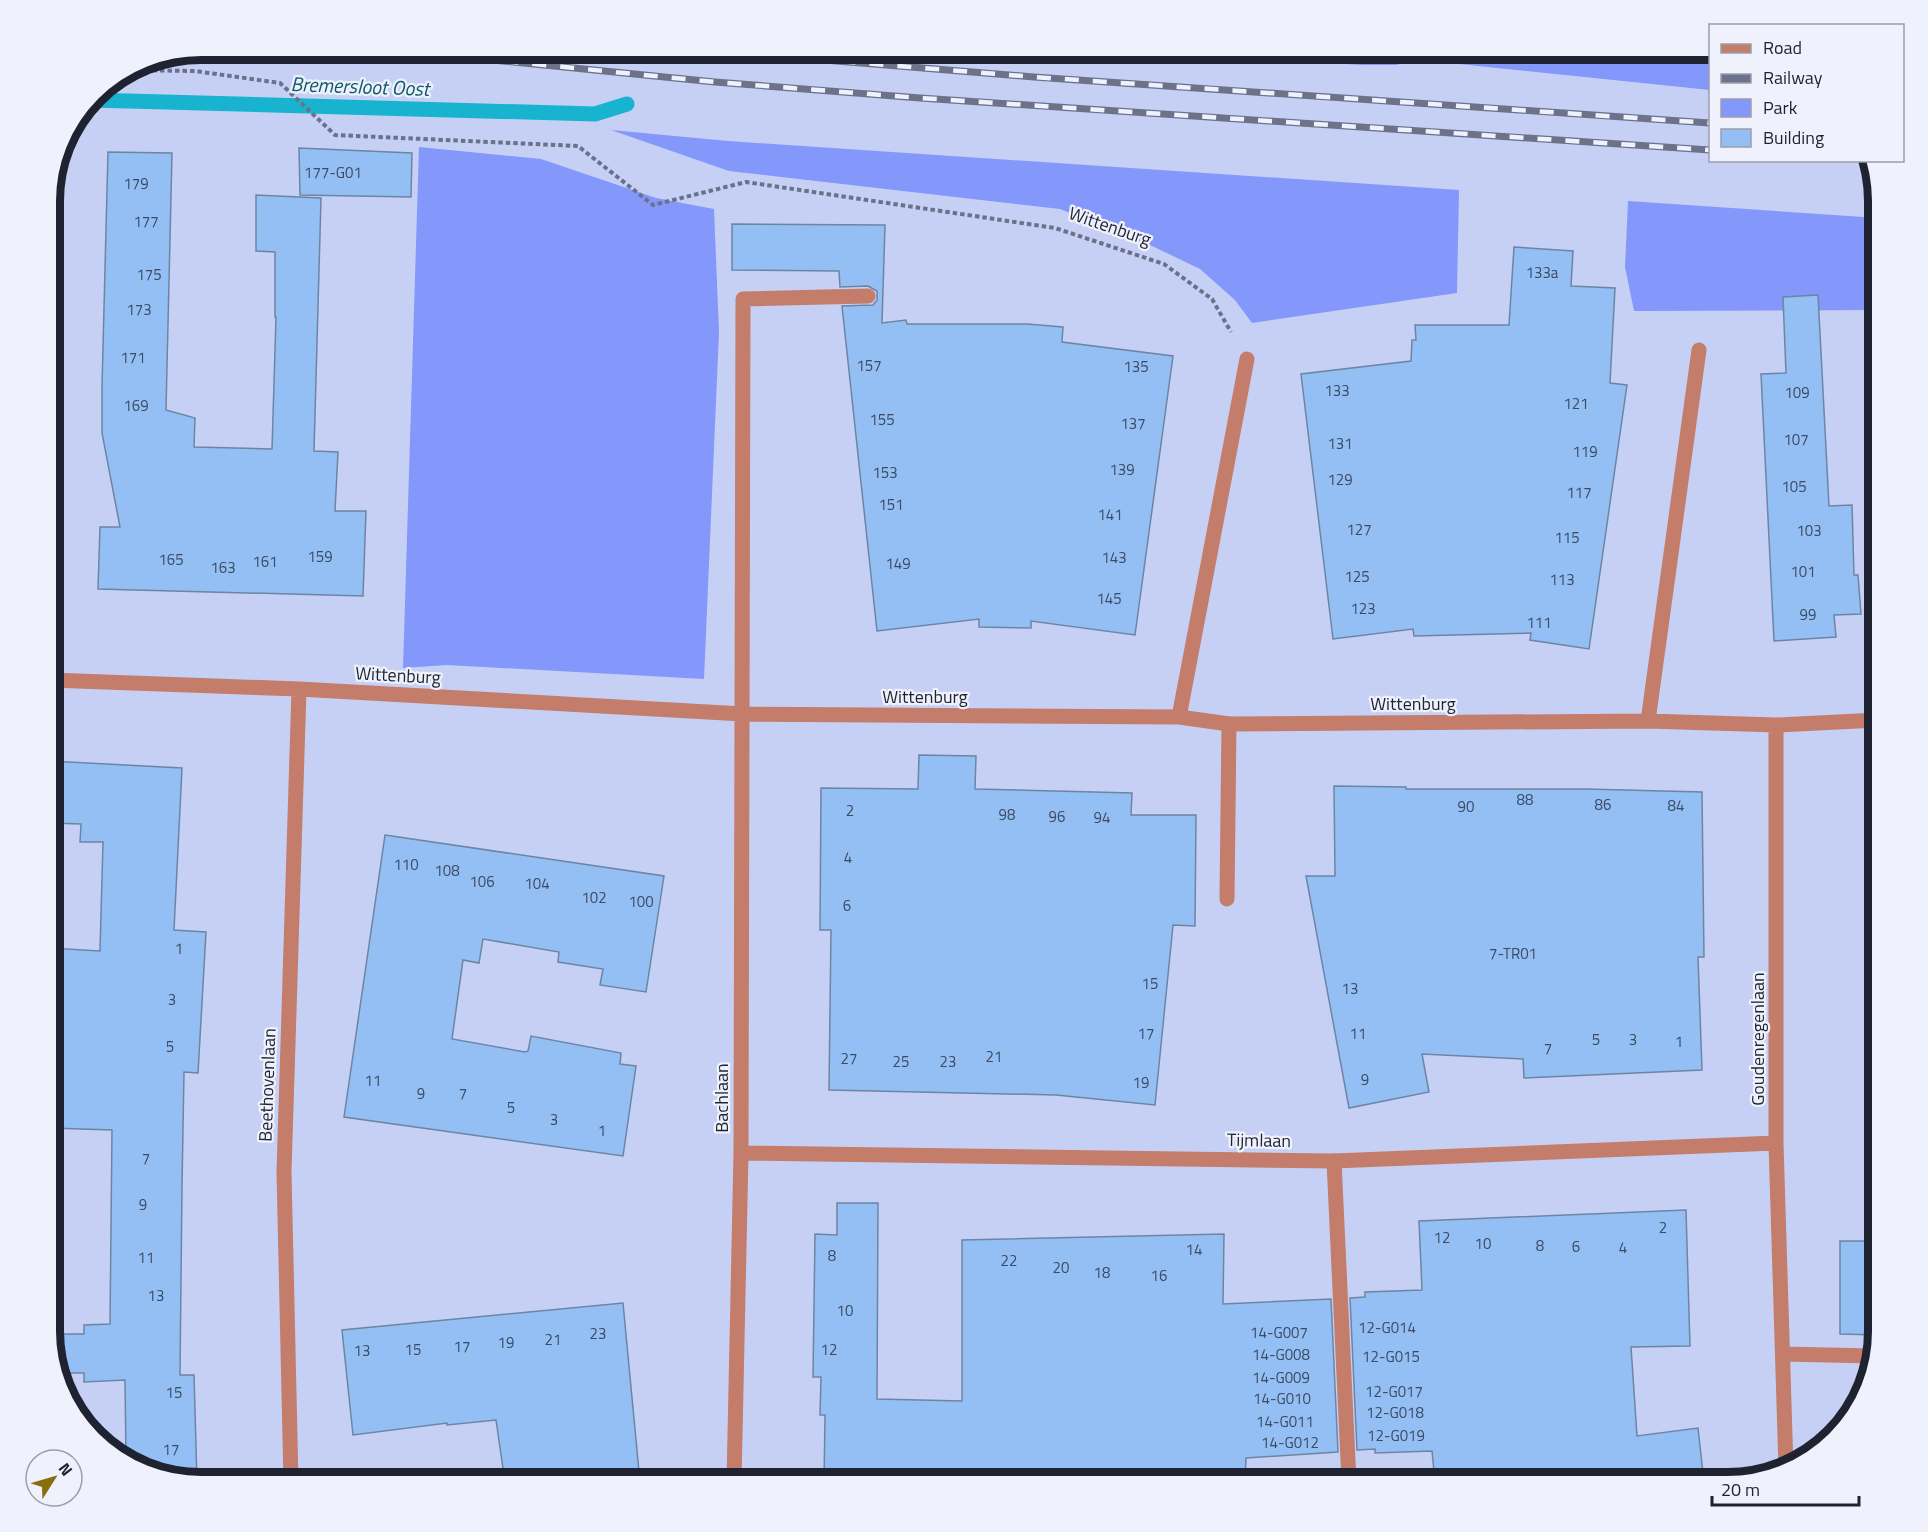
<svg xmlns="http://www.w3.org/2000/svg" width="1928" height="1532" font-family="'Titillium Web',sans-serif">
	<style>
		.green { fill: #8497fb }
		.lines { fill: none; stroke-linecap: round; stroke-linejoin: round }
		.stream { stroke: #18b3ce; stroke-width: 15 }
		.building { fill: #93bff5; stroke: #6d85a3; stroke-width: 1.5 }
		.path { stroke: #6b718a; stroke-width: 4; stroke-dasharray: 4.5 3; stroke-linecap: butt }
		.lane { stroke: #c47c6b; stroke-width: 15 }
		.street { stroke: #c47c6b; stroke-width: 15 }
		.rail-casing { stroke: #6b728a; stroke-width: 7 }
		.rail { stroke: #eff2fd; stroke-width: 4.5; stroke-dasharray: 14; stroke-linecap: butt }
		.labels { text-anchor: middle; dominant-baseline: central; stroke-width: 4.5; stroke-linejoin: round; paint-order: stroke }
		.number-label { font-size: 15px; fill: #3c4a62 }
		.street-label { font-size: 18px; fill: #1f2331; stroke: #eff2fd }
		.water-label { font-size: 20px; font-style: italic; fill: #0c5a69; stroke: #eff2fd }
		.rim { fill: none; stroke: #1f2331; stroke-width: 8 }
	</style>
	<rect width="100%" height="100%" fill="#c6d0f5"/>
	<path class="green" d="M1126 50H1710V90L1421 60 1395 65H1362Z
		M611 130 728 141 1459 190 1457 293 1252 323 1235 300 1200 269 1148 244 1060 209 729 171Z
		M419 147 541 159 656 198 714 209 719 332 704 679 447 665 403 668Z
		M1628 201 1878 218V310L1634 311 1625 267Z"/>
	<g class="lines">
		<path class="stream" d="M91 100 595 114 627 104"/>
	</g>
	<path class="building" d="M299 148 412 153 411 197 300 195Z
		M108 152 172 153 166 410 195 418 194 447 272 449 276 317H275V252L256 251V195L321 198 314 451 338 452 335 511H366L363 596 98 589 100 527H120L102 433V386Z
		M732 224 885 225 882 323 906 320 907 324H1027L1063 327 1062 342 1173 356 1135 635 1031 621V628L979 627V619L877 631 842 306 873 305 877 300V291L868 286 840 287 839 271 732 270Z
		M1514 247 1573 251 1571 286 1615 288 1610 383 1627 385 1589 649 1530 640 1531 633 1414 636 1413 629 1333 639 1301 374 1411 361 1412 340H1416L1415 325H1509Z
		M1818 295 1829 506 1852 505 1854 575H1858L1861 614 1834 615 1836 637 1774 641 1761 374 1786 373 1783 297Z
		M919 755 976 756 975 789 1132 793 1131 815H1196L1195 926 1173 925 1155 1105 1056 1095 829 1090 831 930H820L821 788 918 789Z
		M50 761 182 768 174 930 206 932 198 1073 184 1072 182 1186 180 1375H194L197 1482 152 1474 126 1459 125 1380 84 1382V1373H59L50 1340V1334H84V1325L110 1324 112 1130 50 1128V948L100 951 103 842H80L81 824 50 823Z
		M1334 786 1406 787V789H1586L1702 792 1704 957H1698L1702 1070 1524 1078 1523 1059 1422 1054 1429 1092 1349 1108 1306 876H1335Z
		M385 835 664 876 646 992 600 985 603 969 558 962 559 952 483 939 479 963 463 960 452 1039 525 1052 528 1051 531 1036 621 1053 620 1064 636 1066 623 1156 344 1117Z
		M837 1203H878L877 1399 962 1401V1240L1224 1234 1223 1304 1331 1299 1338 1452 1246 1458 1245 1482H824L825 1415H820L821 1377H813L815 1234 837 1235Z
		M1686 1210 1690 1346 1631 1347 1637 1436 1698 1428 1704 1482H1435L1432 1451 1375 1453V1449L1357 1450 1350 1298 1365 1297V1292L1422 1290 1419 1221Z
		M1840 1241H1878V1335L1840 1334Z
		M623 1303 640 1482H505L496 1420 447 1425V1423L353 1435 342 1330Z"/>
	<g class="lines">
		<path class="path" d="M130 70 195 71 280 83 335 135 578 146 653 205 746 182 1055 228 1164 264 1212 299 1231 332"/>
		<path class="lane" d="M1227 899 1229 724
			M1334 1161 1349 1482"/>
		<path class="street" d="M50 680 299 689 743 714 1179 717 1229 724 1648 721 1776 725 1878 720
			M1179 717 1247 359
			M1648 721 1699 350
			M1776 725V1143L1786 1469
			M741 1153 1334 1161 1776 1143
			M1783 1354 1874 1356
			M291 1482 284 1172 299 689
			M734 1482 741 1153 743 299 868 296"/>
		<defs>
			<path id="rail" d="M393 50 715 82 920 98 1710 150
				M702 50 1034 77 1710 123
				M1862 160 1869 161"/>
		</defs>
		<use href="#rail" class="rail-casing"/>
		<use href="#rail" class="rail"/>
	</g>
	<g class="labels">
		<g class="number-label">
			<text x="333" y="172">177-G01</text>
			<text x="136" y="183">179</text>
			<text x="146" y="221">177</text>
			<text x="1542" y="272">133a</text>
			<text x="149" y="274">175</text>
			<text x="139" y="309">173</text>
			<text x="133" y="357">171</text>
			<text x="869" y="365">157</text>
			<text x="1136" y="366">135</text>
			<text x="1337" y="390">133</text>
			<text x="1797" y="392">109</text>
			<text x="1576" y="403">121</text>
			<text x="136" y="405">169</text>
			<text x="882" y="419">155</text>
			<text x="1133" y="423">137</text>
			<text x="1796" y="439">107</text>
			<text x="1340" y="443">131</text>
			<text x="1585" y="451">119</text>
			<text x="1122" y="469">139</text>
			<text x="885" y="472">153</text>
			<text x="1340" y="479">129</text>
			<text x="1794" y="486">105</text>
			<text x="1579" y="492">117</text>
			<text x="891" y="504">151</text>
			<text x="1110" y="514">141</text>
			<text x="1359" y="529">127</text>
			<text x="1809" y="530">103</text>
			<text x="1567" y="537">115</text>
			<text x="320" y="556">159</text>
			<text x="1114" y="557">143</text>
			<text x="171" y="559">165</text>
			<text x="265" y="561">161</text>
			<text x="898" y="563">149</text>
			<text x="223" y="567">163</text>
			<text x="1803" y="571">101</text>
			<text x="1357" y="576">125</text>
			<text x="1562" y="579">113</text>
			<text x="1109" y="598">145</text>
			<text x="1363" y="608">123</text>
			<text x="1808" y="614">99</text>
			<text x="1539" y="622">111</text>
			<text x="1525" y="799">88</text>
			<text x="1603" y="804">86</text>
			<text x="1676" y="805">84</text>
			<text x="1466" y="806">90</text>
			<text x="850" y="810">2</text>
			<text x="1007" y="814">98</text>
			<text x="1057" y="816">96</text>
			<text x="1102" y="817">94</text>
			<text x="848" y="857">4</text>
			<text x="406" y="864">110</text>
			<text x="447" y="870">108</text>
			<text x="482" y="881">106</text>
			<text x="537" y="883">104</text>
			<text x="594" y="897">102</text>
			<text x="641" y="901">100</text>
			<text x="847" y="905">6</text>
			<text x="179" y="948">1</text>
			<text x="1513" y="953">7-TR01</text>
			<text x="1150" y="983">15</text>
			<text x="1350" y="988">13</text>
			<text x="172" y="999">3</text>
			<text x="1146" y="1033">17</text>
			<text x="1358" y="1033">11</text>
			<text x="1596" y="1039">5</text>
			<text x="1633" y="1039">3</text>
			<text x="1679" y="1041">1</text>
			<text x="170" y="1046">5</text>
			<text x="1548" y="1048">7</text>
			<text x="994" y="1056">21</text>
			<text x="849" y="1058">27</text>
			<text x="901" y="1061">25</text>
			<text x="948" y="1061">23</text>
			<text x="1365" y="1079">9</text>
			<text x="373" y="1080">11</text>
			<text x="1141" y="1082">19</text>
			<text x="421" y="1093">9</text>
			<text x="463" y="1093">7</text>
			<text x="511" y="1107">5</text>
			<text x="554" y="1119">3</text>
			<text x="602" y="1130">1</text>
			<text x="146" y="1158">7</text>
			<text x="143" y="1204">9</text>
			<text x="1663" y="1227">2</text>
			<text x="1442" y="1237">12</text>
			<text x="1483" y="1243">10</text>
			<text x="1540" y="1245">8</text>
			<text x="1576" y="1246">6</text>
			<text x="1623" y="1247">4</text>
			<text x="1194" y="1249">14</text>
			<text x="832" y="1255">8</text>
			<text x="146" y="1257">11</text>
			<text x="1009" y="1260">22</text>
			<text x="1061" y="1267">20</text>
			<text x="1102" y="1272">18</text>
			<text x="1159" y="1275">16</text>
			<text x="156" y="1295">13</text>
			<text x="845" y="1310">10</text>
			<text x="1387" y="1327">12-G014</text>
			<text x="1279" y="1332">14-G007</text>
			<text x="598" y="1333">23</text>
			<text x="553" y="1339">21</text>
			<text x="506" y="1342">19</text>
			<text x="462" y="1346">17</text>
			<text x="413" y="1349">15</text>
			<text x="829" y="1349">12</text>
			<text x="362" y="1350">13</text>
			<text x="1281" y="1354">14-G008</text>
			<text x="1391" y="1356">12-G015</text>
			<text x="1281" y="1377">14-G009</text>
			<text x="1394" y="1391">12-G017</text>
			<text x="174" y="1392">15</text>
			<text x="1282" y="1398">14-G010</text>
			<text x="1395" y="1412">12-G018</text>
			<text x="1285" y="1421">14-G011</text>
			<text x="1396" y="1435">12-G019</text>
			<text x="1290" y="1442">14-G012</text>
			<text x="171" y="1449">17</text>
		</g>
		<g class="street-label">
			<text transform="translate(1110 226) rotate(19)">Wittenburg</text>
			<text transform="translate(398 675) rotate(3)">Wittenburg</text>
			<text x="925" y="696">Wittenburg</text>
			<text x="1413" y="703">Wittenburg</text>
			<text transform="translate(1757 1039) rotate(-90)">Goudenregenlaan</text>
			<text transform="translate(267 1085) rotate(-88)">Beethovenlaan</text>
			<text transform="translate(721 1098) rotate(-90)">Bachlaan</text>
			<text transform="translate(1259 1140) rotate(1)">Tijmlaan</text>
		</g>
		<g class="water-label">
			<text transform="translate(360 86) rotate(2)">Bremersloot Oost</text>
		</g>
	</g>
	<path d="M0 0H1928V1532H0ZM201 60H1727A141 141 0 0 1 1868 201V1331A141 141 0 0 1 1727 1472H201A141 141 0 0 1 60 1331V201A141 141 0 0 1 201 60Z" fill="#eff2fd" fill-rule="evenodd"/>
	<path class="rim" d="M201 60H1727A141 141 0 0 1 1868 201V1331A141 141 0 0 1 1727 1472H201A141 141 0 0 1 60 1331V201A141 141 0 0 1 201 60Z"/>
	<rect x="1709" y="24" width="195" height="138" fill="#eff2fd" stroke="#9c9fab" stroke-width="1.5"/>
	<rect x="1721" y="44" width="30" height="9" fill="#c47c6b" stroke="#9c9fab" stroke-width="1.5"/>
	<text x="1763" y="54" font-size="18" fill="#1f2331">Road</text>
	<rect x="1721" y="74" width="30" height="9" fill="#6b728a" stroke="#9c9fab" stroke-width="1.5"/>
	<text x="1763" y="84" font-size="18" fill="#1f2331">Railway</text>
	<rect x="1721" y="99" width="30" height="18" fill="#8497fb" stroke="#9c9fab" stroke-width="1.5"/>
	<text x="1763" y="114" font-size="18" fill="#1f2331">Park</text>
	<rect x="1721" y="129" width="30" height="18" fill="#93bff5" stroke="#9c9fab" stroke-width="1.5"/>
	<text x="1763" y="144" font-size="18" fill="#1f2331">Building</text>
	<g transform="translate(54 1478) rotate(53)"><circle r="28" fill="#eff2fd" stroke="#9c9fab" stroke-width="1.5"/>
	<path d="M0-4.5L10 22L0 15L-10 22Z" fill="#866f0e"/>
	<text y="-9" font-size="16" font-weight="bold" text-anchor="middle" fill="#1f2331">N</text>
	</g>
	<path d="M1712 1496v9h147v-9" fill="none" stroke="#1f2331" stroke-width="3"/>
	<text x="1721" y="1496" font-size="18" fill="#1f2331" stroke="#eff2fd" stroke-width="4.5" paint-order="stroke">20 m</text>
</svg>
